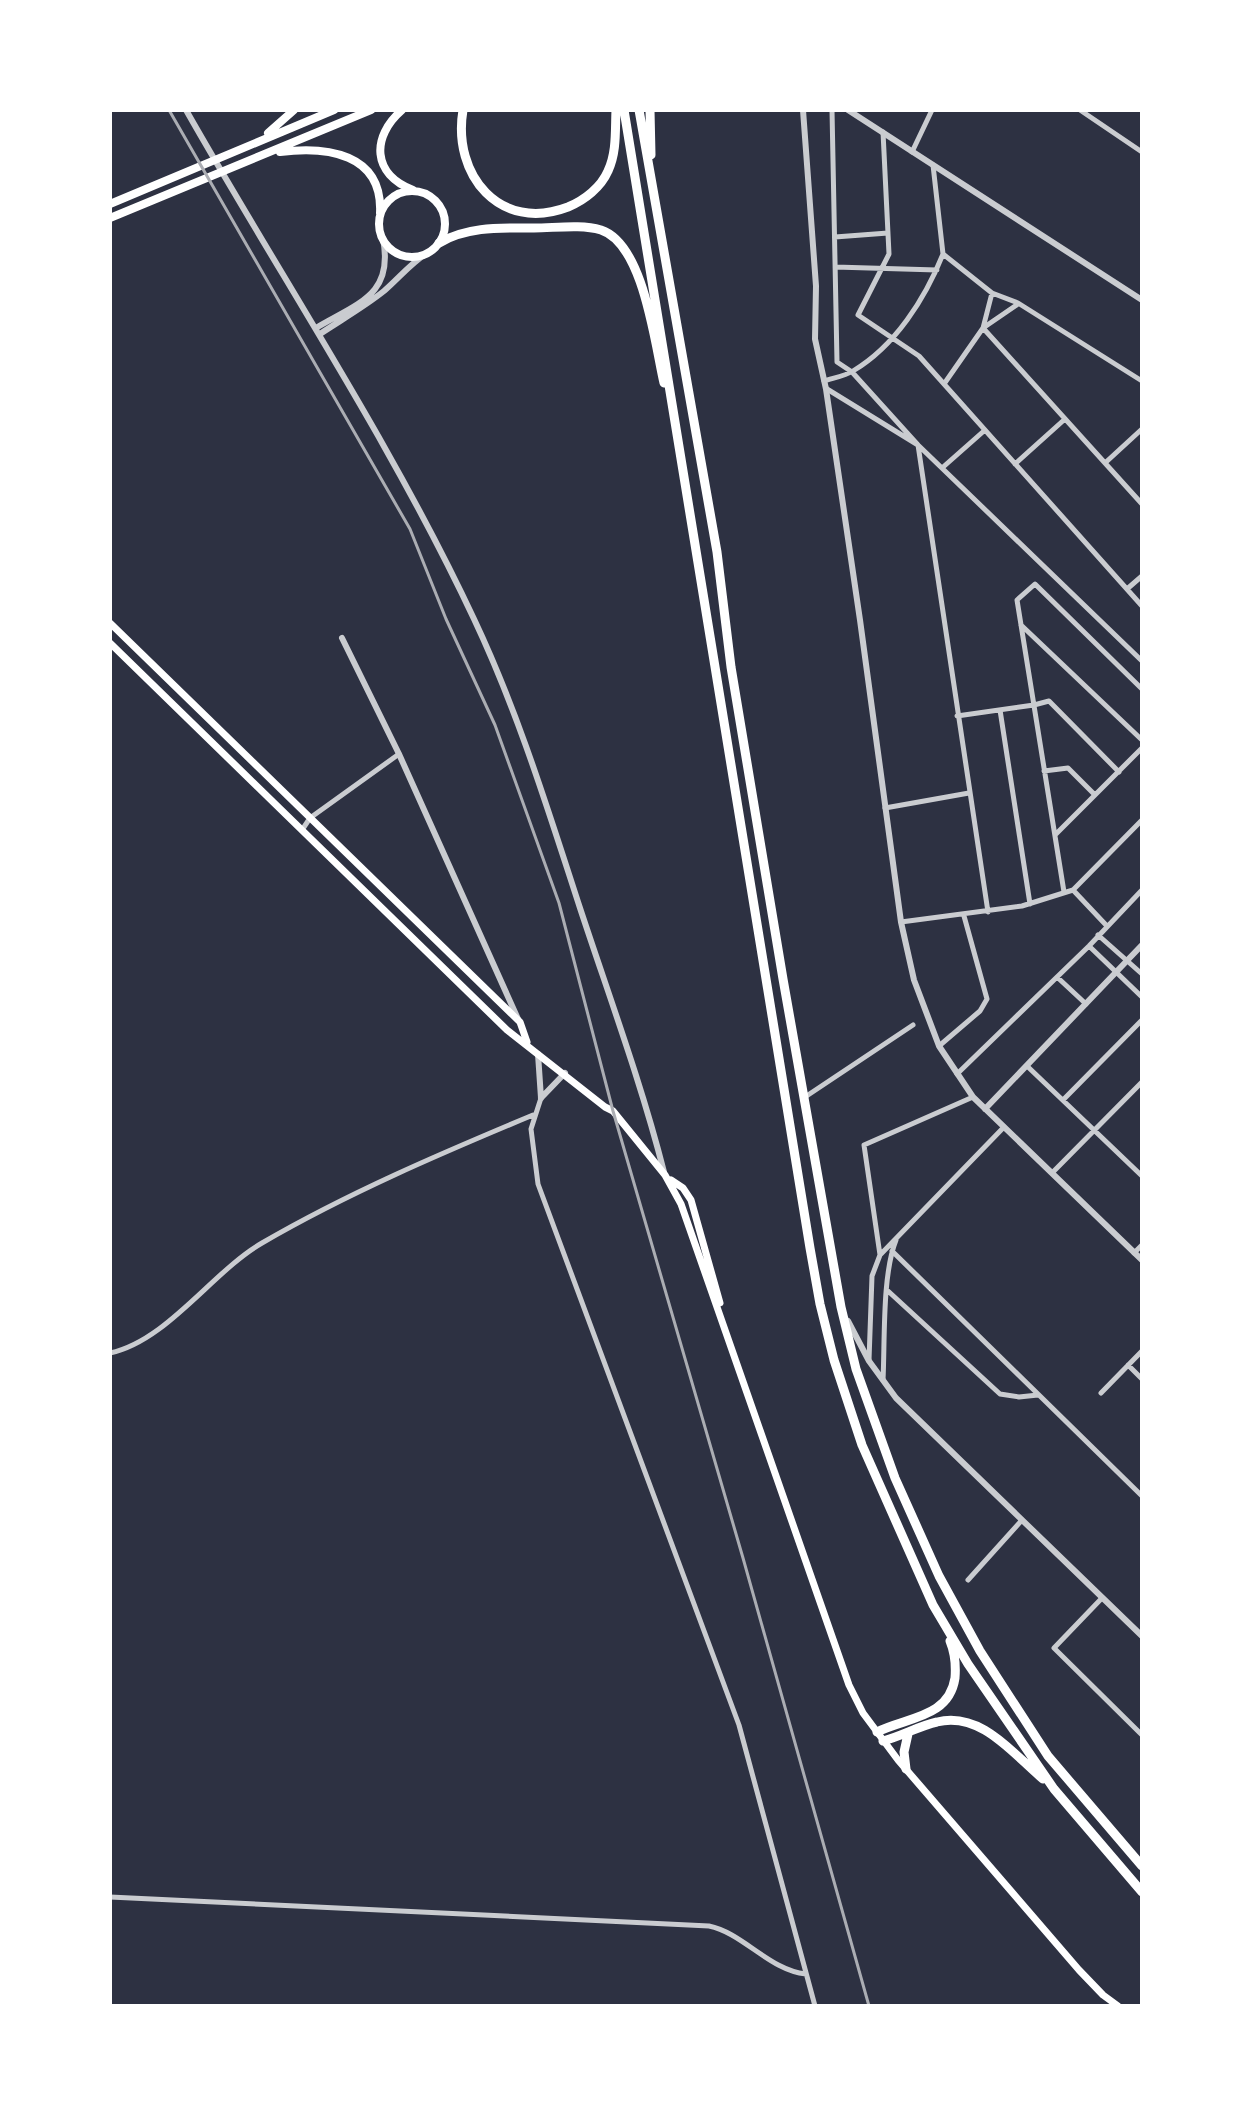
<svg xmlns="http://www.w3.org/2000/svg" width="1252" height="2116" font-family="'DM Sans',sans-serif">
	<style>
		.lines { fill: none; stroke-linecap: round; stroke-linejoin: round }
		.minor { stroke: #caccd0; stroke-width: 5 }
		.tertiary { stroke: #caccd0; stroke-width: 6 }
		.secondary { stroke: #fff; stroke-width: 7 }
		.primary { stroke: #fff; stroke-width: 8 }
		.motorway { stroke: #fff; stroke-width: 9 }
		.rail { stroke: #abadb3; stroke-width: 3 }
	</style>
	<rect width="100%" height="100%" fill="#2d3142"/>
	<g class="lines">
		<path class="minor" d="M1080 110 1142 152
			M883 132 889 254 858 315 919 356 1142 606
			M912 152 932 110
			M933 165 943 254 992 293 1018 303 1142 381
			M835 237 888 233
			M835 267 937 270
			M992 293 983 328 1018 304
			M824 381C833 378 845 376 853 371 895 346 925 299 943 254
			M944 384 983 328 1142 504
			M827 389 918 445 852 372 837 362 832 110
			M1105 463 1142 429
			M1015 464 1065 419
			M942 468 985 430
			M1127 589 1142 576
			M1021 625 1142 740
			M1000 710 1030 904
			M957 716 1034 705 1049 701 1119 772
			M1044 771 1068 768 1095 795
			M885 808 969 793
			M302 830 310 818 399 754
			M1055 835 1142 748
			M1073 890 1142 820
			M1064 892 1017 600 1035 584 1142 689
			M988 912 918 445 1142 661
			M901 922 1022 906 1073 890 1106 925
			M1098 935 1142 974
			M1089 946 1142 997
			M1057 977 1086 1004
			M939 1046 980 1011 987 999 964 916
			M1027 1066 1142 1176
			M957 1074 1089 946 1142 890
			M805 1097 913 1025
			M541 1098 531 1129 538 1184 739 1725 815 2006
			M1063 1100 1142 1020
			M1052 1173 1142 1082
			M892 1251 1142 1496
			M1134 1253 1142 1245
			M880 1255 864 1145 973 1097
			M888 1291 1000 1394 1019 1397 1038 1395
			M110 1353C167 1341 213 1271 262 1243 348 1193 442 1153 533 1115
			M869 1360 872 1276 880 1255 1004 1127
			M1128 1365 1142 1379
			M883 1380C885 1341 882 1275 896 1240
			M1101 1393 1142 1351
			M968 1580 1022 1520
			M1102 1598 1054 1648 1142 1735
			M110 1897 709 1926C743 1933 769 1970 806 1974"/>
		<path class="tertiary" d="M186 110C282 279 391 442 474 619 518 712 548 810 580 908 609 996 641 1082 664 1172
			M803 110 816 286 815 339 826 389 860 620 901 922 914 980 939 1046 973 1097 1142 1260
			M848 110 1142 300
			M316 328C358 303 394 295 383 239
			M320 334C341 320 364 307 384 291 399 278 410 264 427 253
			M342 638 399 754 518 1019
			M538 1054 541 1098
			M541 1098 565 1073
			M985 1109 1142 945
			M848 1321 869 1361 896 1398 1142 1636"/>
		<path class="secondary" d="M110 623 520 1022 527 1042
			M110 643 507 1030 605 1107 613 1111 665 1175 681 1204 849 1685 863 1713 898 1760 1079 1970 1103 1995 1118 2006
			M671 1180 683 1188 691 1200 720 1303"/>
		<path class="primary" d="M402 110C371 137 372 174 413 190
			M268 133 294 110
			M280 152C326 146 383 153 380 213
			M379 224a33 33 0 1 1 66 0a33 33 0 1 1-66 0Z
			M110 204 334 110
			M110 218 371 110"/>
		<path class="motorway" d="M463 110C452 175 500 233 568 207 585 200 601 187 608 171 617 152 615 130 616 110
			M624 110 810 1248 820 1304 834 1360 862 1445 933 1605 968 1664 1054 1789 1142 1892
			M639 110 717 552 731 667 783 979 841 1307 856 1369 895 1478 939 1576 980 1651 1048 1756 1142 1866
			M650 110 651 155
			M439 243C468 226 502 228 534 228 555 228 581 224 601 230 644 244 655 345 664 383
			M877 1732C907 1717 949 1718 955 1678 956 1665 955 1653 950 1641
			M883 1741C902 1736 919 1726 937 1722 981 1711 1013 1754 1043 1779
			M906 1769 904 1752 908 1734"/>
		<path class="rail" d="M169 110 410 529 446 619 495 725 559 903 613 1111 743 1558 869 2006"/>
	</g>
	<rect width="1252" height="2116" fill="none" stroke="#ffffff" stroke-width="224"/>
</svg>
